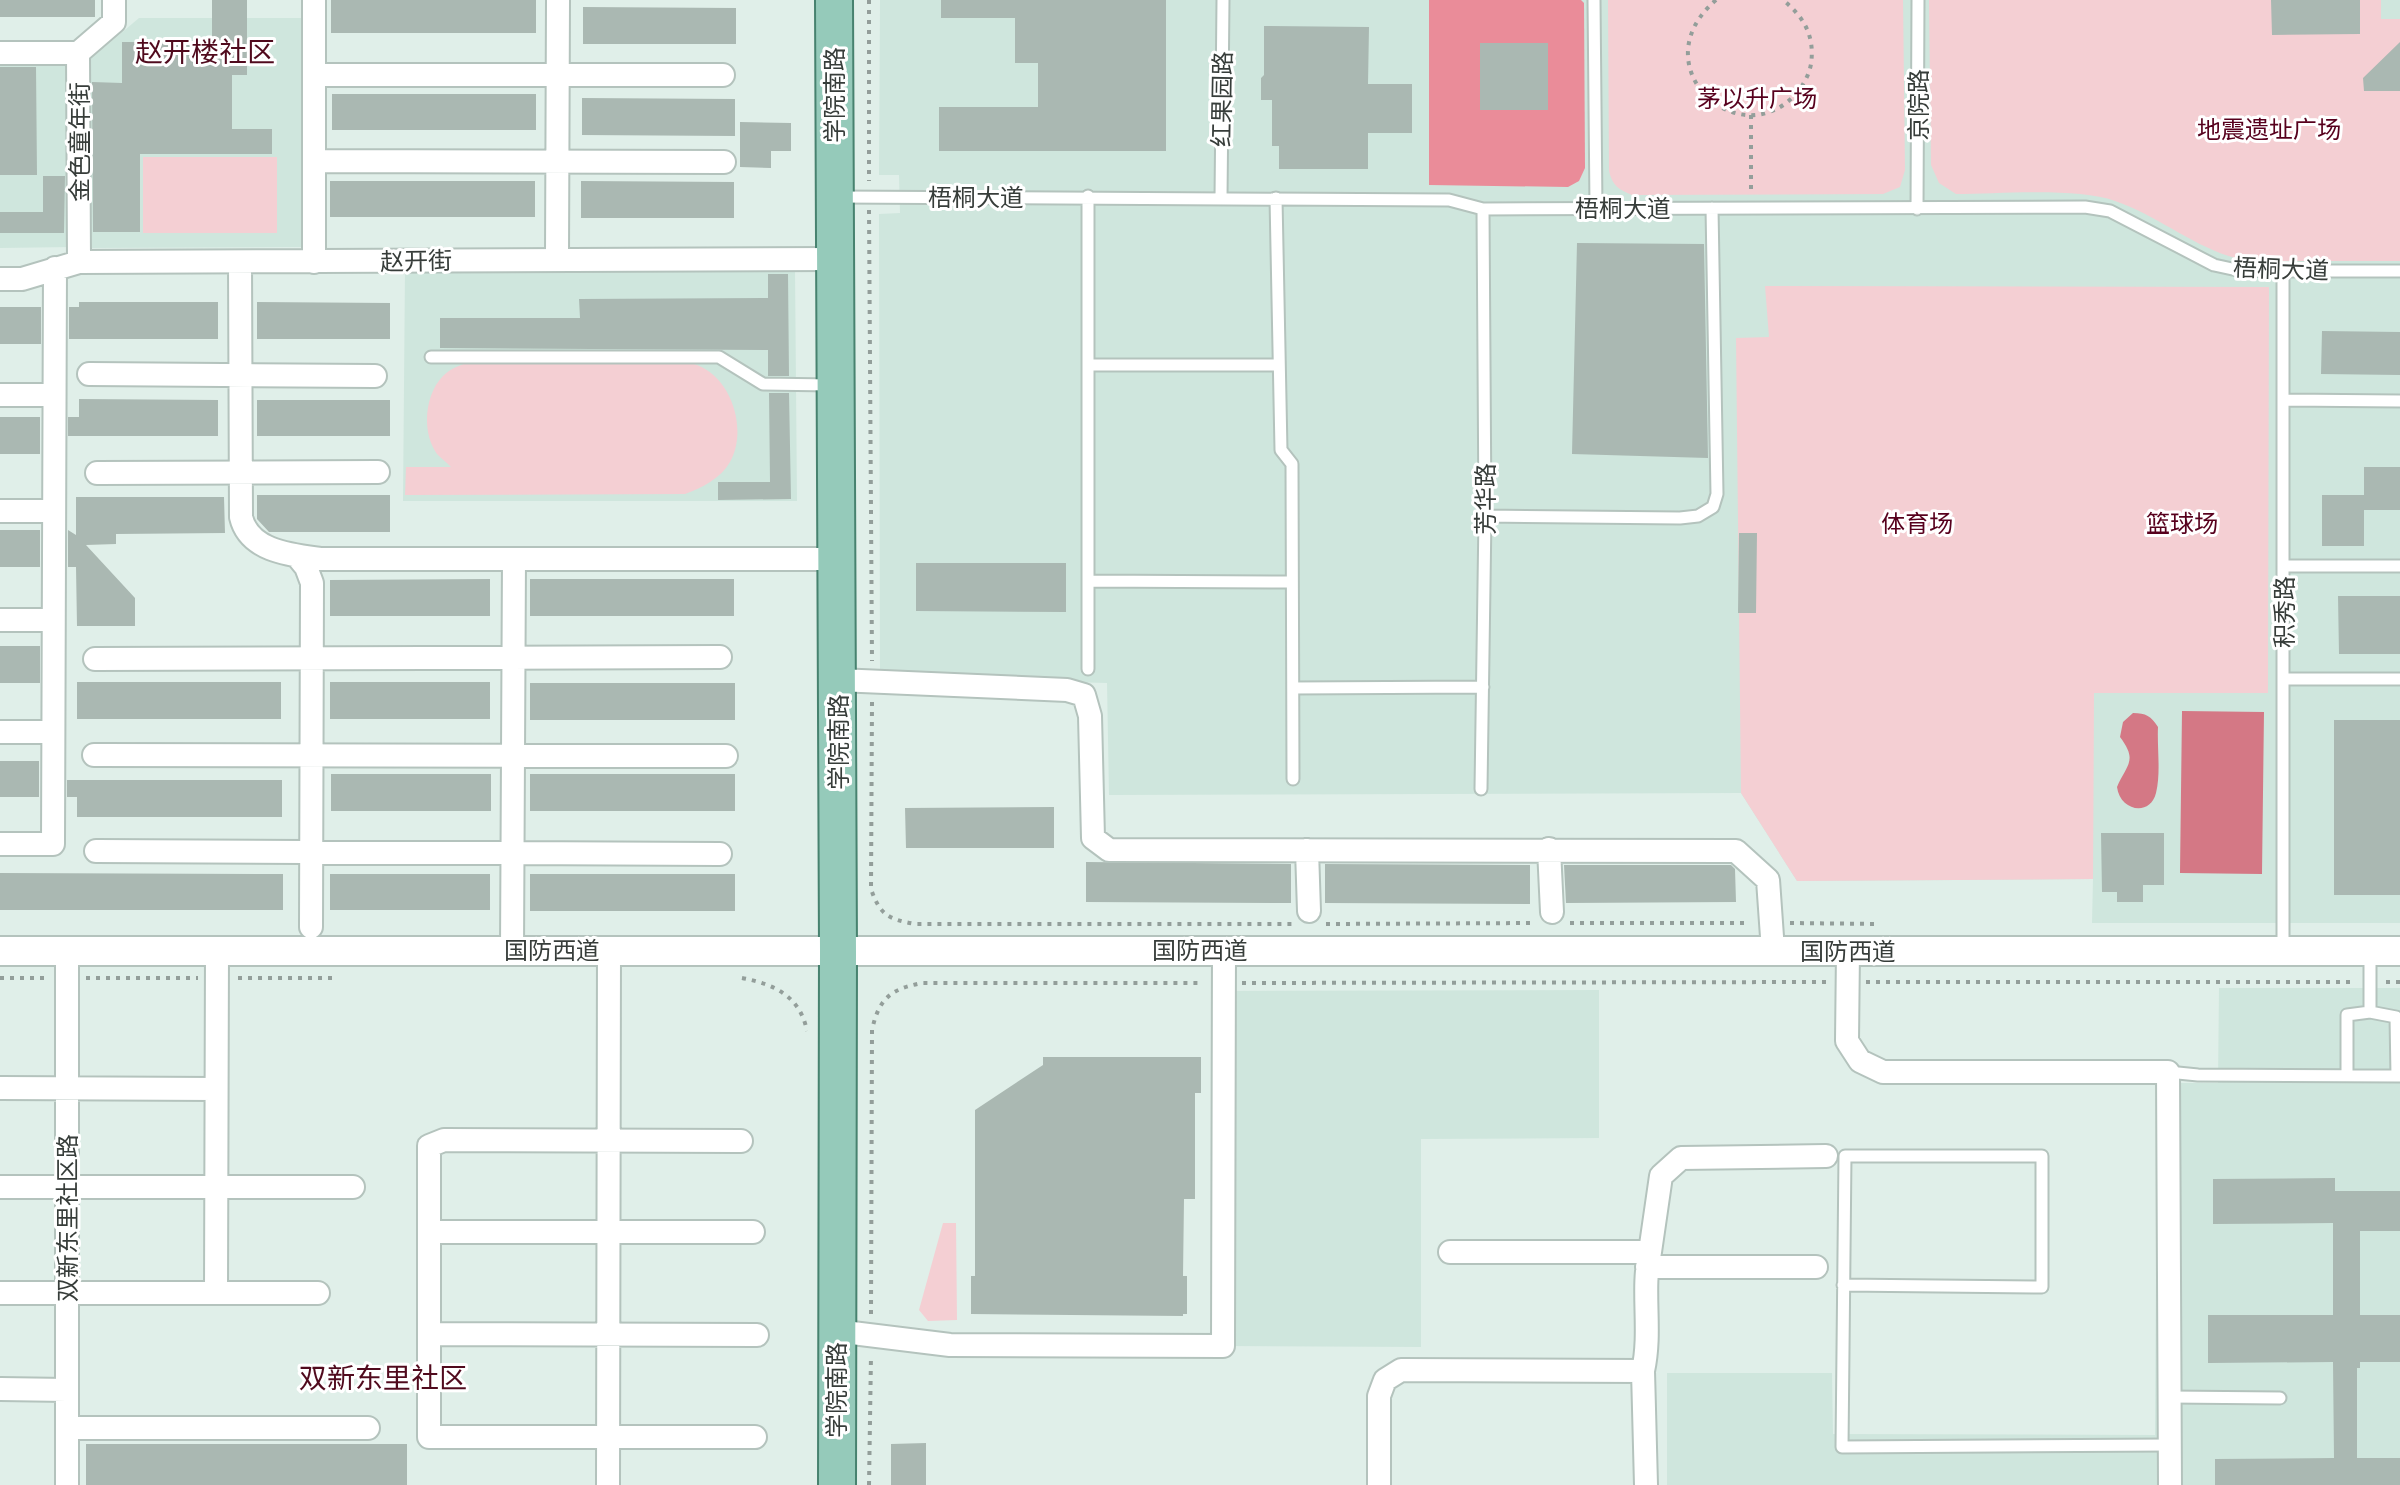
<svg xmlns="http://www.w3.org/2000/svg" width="2400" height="1485" font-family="Jost,'Noto Sans SC',sans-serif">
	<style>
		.built { fill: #cfe6dd }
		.green { fill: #f4cfd3 }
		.forest { fill: #ea8c99 }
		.water { fill: #d47885 }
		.building { fill: #aab8b2 }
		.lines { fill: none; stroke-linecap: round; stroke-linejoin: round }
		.service-casing { stroke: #b4c3bd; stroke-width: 15 }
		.minor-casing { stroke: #b4c3bd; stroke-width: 26 }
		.tertiary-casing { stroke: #b4c3bd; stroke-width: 32 }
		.primary-casing { stroke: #47826f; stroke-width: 40 }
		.path { stroke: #939e9a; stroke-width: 4; stroke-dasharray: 4 6; stroke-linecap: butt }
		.service { stroke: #fff; stroke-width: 11 }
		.minor { stroke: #fff; stroke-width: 22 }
		.tertiary { stroke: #fff; stroke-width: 28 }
		.primary { stroke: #95caba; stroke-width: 36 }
		.labels { text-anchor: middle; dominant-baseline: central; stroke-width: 6; stroke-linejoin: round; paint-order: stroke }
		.street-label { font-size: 24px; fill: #373d3a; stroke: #fff }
		.park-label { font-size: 24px; fill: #57001d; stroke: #fff }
		.quarter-label { font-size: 28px; fill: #500a1d; stroke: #fff }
	</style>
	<rect width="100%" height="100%" fill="#e0efe9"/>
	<path class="built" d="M880 0H2400V923H2092L2093 879 1797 881 1741 793 1109 795 1107 683 880 677 879 214 900 213 899 175H879Z
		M139 18H305L306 247 87 248V62Z
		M71 57 73 247 0 248V58Z
		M405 269H795L797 501H403Z
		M2219 988H2400V1485H1667V1373H1832L1833 1434 2155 1435 2157 1083H2218Z
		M1599 990V1138L1421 1139V1347L1223 1346 1221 991Z"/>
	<path class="green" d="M1608 0H1903L1905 170 1900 187 1883 194 1632 195C1619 190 1612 185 1609 171Z
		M1929 0H2381V19H2400V261H2249C2200 253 2162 217 2115 201 2077 187 2000 194 1956 194L1939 183 1931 165Z
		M277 157V233H143V157Z
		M1765 286 2269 287 2268 693H2094L2093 879 1797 881 1741 793 1736 338 1769 337Z
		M666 360C676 361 688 361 697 365 732 378 748 430 730 462 721 478 702 488 685 494L405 495 406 467H451C447 463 441 458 437 454 421 432 425 394 443 376 451 368 461 365 471 361Z
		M943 1223H956L957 1320 928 1321 919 1310Z"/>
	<path class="forest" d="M1429 0H1581L1584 3 1585 168 1579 181 1568 187 1429 185Z"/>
	<path class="water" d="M2182 711 2264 712 2262 874 2180 873Z
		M2133 713C2146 713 2151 716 2158 727 2157 748 2161 773 2156 793 2150 817 2120 811 2117 787 2127 764 2138 761 2120 737L2123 722Z"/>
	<path class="building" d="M0 0H95V17H0Z
		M212 0H247V75H232V129H272V154H140V232H93L92 82 122 83V42H212Z
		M331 0H536V33H331Z
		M941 0H1166V151H939V107H1038V63H1015V18H941Z
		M2271 0H2360V34L2272 35Z
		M583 7 736 8V44H583Z
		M1264 26 1369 27 1368 84H1412V133H1368V169H1279V146H1272V100H1261V78L1264 75Z
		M2400 42V91H2364L2363 78Z
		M1480 43H1548V110H1480Z
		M0 67H36L37 175H0Z
		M332 94H536V130H332Z
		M582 98 735 99V136L582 135Z
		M740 122 791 123V151H771V168L740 167Z
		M43 176H65L64 233H0V212H43Z
		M330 181H535V217H330Z
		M581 181 734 182V218H581Z
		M1577 243 1704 244 1708 458 1572 454Z
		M768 274H788L789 376H768V350L440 348V318H580L579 299 768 298Z
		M79 302H218V339H69V307H79Z
		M257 302 390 303V339H257Z
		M0 307H41V344H0Z
		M2322 331 2400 332V375L2321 374Z
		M769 393H789L791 499 718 500V482H770Z
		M79 399 218 400V436H68V417H79Z
		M257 400H390V436H257Z
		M0 417H40V454H0Z
		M2364 467H2400V510H2364Z
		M257 495H390V532H269L257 519Z
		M2322 495H2364V546H2322Z
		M76 497H224L225 533 116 534V544L86 545 135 598V626H77L76 567H68V530L76 535Z
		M0 530H40V567H0Z
		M1739 533H1757L1756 613H1738Z
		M916 563H1066V612L916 611Z
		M490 579V616H330V580Z
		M530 579H734V616H530Z
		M2338 596H2400V654H2339Z
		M0 646H40V683H0Z
		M77 682H281V719H77Z
		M330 682H490V719H330Z
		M530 683H735V720H530Z
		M2334 720H2400V895H2334Z
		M0 761H39V797H0Z
		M331 774H491V811H331Z
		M530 774H735V811H530Z
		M67 780H282V817H77V797H67Z
		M1054 807V848H906L905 808Z
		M2101 833H2164V885H2143V902H2117V892H2102Z
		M1086 862 1291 864V903L1086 902Z
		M1325 864 1530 865V904L1325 903Z
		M1564 865H1731L1735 869 1736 902 1566 903Z
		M0 873 283 874V910H0Z
		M330 874H490V910H330Z
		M530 874H735V911H530Z
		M1043 1057H1201V1093H1195V1199H1184L1183 1276H1187V1314H1183V1316L971 1314V1276H975V1110L1043 1065Z
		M2335 1178V1191H2400V1231H2360V1315H2400V1362H2360V1368H2357V1458H2400V1485H2215V1459L2334 1458 2333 1362 2208 1363V1315H2333V1223L2213 1224V1179Z
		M926 1443V1485H891V1444Z
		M86 1444H407V1485H86Z"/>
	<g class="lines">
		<defs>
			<path id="service" d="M1594 0 1596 208
				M1088 196V669
				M838 197 1449 200 1483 209 2085 207 2110 211 2214 265 2237 270 2283 271H2400
				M1221 198 1223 0
				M1276 198 1281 450 1292 464 1293 779
				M1917 209 1918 0
				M2283 271V951
				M431 357H719L763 384 831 385
				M1088 365H1277
				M2283 400 2400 401
				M1485 516 1680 518 1698 516 1713 507 1717 494 1712 208
				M2284 566H2400
				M1088 581 1292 582
				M2284 679H2400
				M1293 688 1483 687
				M1481 789 1485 516 1483 209
				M2370 1012V953
				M2168 1072 2198 1075 2400 1076
				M2347 1075V1015L2370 1012 2396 1017 2397 1076
				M1843 1285 2042 1287V1156H1845L1842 1447 2170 1445
				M2170 1397 2280 1398"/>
			<path id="minor" d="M314 0V262
				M0 53H78L79 262
				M78 53 114 22V0
				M314 75H723
				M314 161 724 162
				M557 259 558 0
				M240 262 241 517C249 551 290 555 320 559H836
				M0 279H22L79 262 835 259
				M89 374 375 376
				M0 395H54
				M97 473 378 472
				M0 511H54
				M297 556 306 567 312 583 311 927
				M0 620H53
				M95 659 720 657
				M838 680 1067 690 1084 695 1090 716 1093 838 1109 850 1736 851 1768 880 1773 951
				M0 732H53
				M94 755 726 756
				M0 844H53L55 268
				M1549 849 1552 912
				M1307 850 1309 911
				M96 851 720 854
				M512 950 514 559
				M1848 951 1847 1041 1860 1061 1883 1072H2168L2170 1485
				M0 1088 216 1089
				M741 1141 444 1140 429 1146V1437H755
				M0 1187H353
				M429 1232H753
				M1650 1252 1661 1176 1681 1158 1826 1156
				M1647 1267H1816
				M0 1293H318
				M216 1293 217 950
				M836 1331 950 1345 1223 1346 1224 949
				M429 1334 757 1335
				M1643 1371 1646 1485
				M0 1389 67 1390
				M67 1428H368
				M67 1485V950
				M608 1485 609 950
				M1379 1485V1396L1385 1380 1401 1370 1643 1371C1652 1330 1641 1290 1650 1252H1450"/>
			<path id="tertiary" d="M0 951H2400"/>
			<path id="primary" d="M834 0 838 951 837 1485"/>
		</defs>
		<use href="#service" class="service-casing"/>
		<use href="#minor" class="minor-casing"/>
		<use href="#tertiary" class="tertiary-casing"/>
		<use href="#primary" class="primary-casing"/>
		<path class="path" d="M869 0V181
			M1716 0C1640 65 1736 155 1794 96 1802 87 1809 76 1811 64 1815 36 1804 17 1783 0
			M1751 115V193
			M869 210 872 661
			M872 702 871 889C880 915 888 919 915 924H1294
			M1570 923H1750
			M1790 923 1878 924
			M1326 924 1534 923
			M0 978H46
			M86 978H198
			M238 978H334
			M742 978C774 984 800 996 807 1031
			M1866 982H2354
			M2386 982H2400
			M1242 983 1826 982
			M871 1314 872 1030C879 998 891 989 922 983H1202
			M869 1485 871 1355"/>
		<use href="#service" class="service"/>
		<use href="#minor" class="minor"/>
		<use href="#tertiary" class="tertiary"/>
		<use href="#primary" class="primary"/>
	</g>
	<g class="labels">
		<g class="street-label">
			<text transform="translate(834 95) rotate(-90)">学院南路</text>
			<text transform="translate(1222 99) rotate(-89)">红果园路</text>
			<text transform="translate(1918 105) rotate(-90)">京院路</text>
			<text transform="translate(79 142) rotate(-90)">金色童年街</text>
			<text x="976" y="197">梧桐大道</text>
			<text x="1623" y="208">梧桐大道</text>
			<text transform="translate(416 261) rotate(-1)">赵开街</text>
			<text transform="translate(2281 269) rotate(2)">梧桐大道</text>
			<text transform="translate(1485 499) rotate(-90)">芳华路</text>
			<text transform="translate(2284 612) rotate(-90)">积秀路</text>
			<text transform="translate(838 742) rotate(-90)">学院南路</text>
			<text x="552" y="950">国防西道</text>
			<text x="1200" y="950">国防西道</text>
			<text x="1848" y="951">国防西道</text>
			<text transform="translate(67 1218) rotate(-90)">双新东里社区路</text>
			<text transform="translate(836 1390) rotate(-90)">学院南路</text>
		</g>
		<g class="park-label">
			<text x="1757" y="98">茅以升广场</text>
			<text x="2269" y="129">地震遗址广场</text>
			<text x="1917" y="523">体育场</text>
			<text x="2182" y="523">篮球场</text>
		</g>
		<g class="quarter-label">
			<text x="205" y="52">赵开楼社区</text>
			<text x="383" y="1378">双新东里社区</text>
		</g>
	</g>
</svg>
